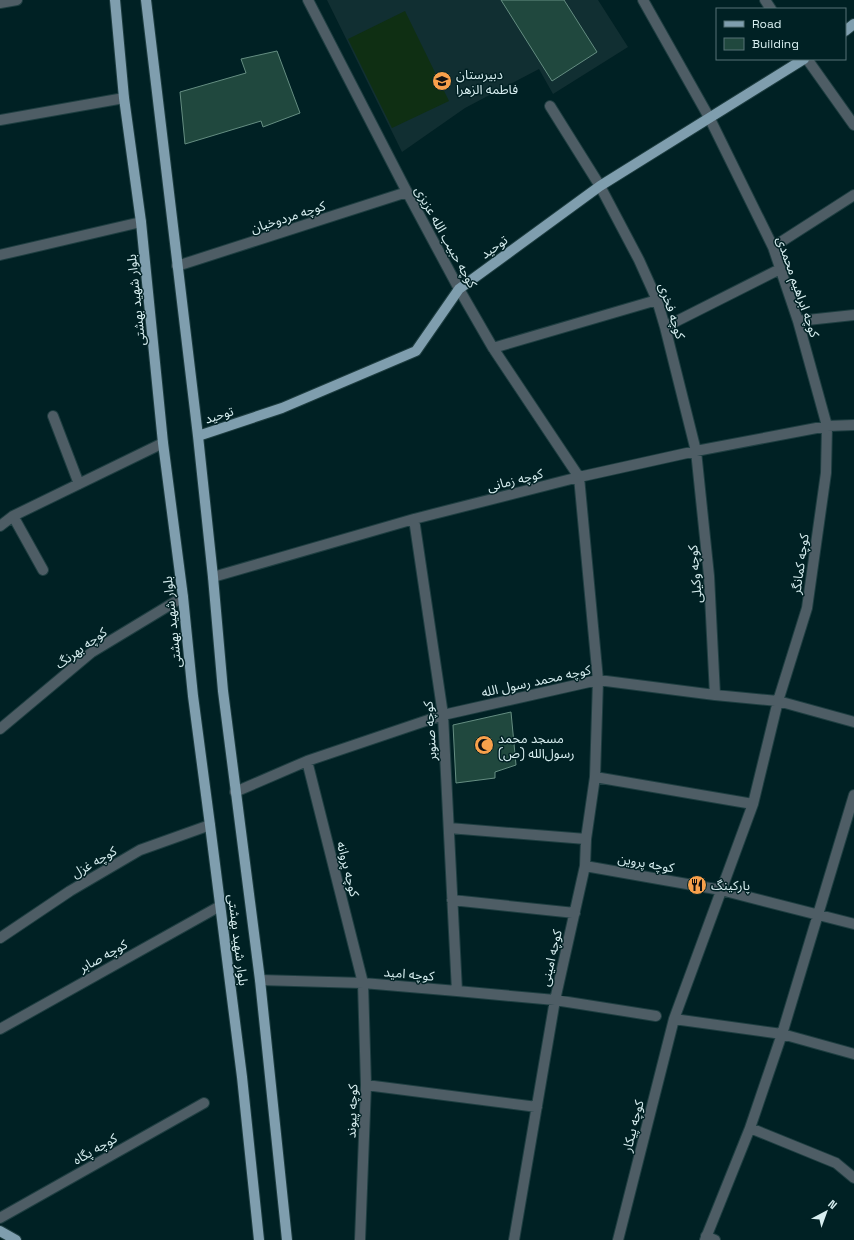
<svg xmlns="http://www.w3.org/2000/svg" width="854" height="1240" font-family="'Space Grotesk','Noto Sans Arabic',sans-serif">
	<style>
		.built { fill: #112f32 }
		.grass { fill: #0f2f13 }
		.building { fill: #20483e; stroke: #658e82 }
		.lines { fill: none; stroke-linecap: round; stroke-linejoin: round }
		.minor-casing { stroke: #1e3e41; stroke-width: 12 }
		.major-casing { stroke: #1e3e41; stroke-width: 12 }
		.minor { stroke: #4e5d65; stroke-width: 10 }
		.major { stroke: #7f9eae; stroke-width: 10 }
		.labels { text-anchor: middle; dominant-baseline: central; stroke-width: 3; stroke-linejoin: round; paint-order: stroke }
		.poi-label { font-size: 13px; fill: #d7eef0; stroke: #002124; text-anchor: start }
		.street-label { font-size: 13px; fill: #d7eef0; stroke: #002124 }
	</style>
	<rect width="100%" height="100%" fill="#002124"/>
	<path class="built" d="M327 0H598L628 47 553 94 539 69 465 108 402 152Z"/>
	<path class="grass" d="M405 11 449 101 392 128 348 39Z"/>
	<path class="building" d="M501 0H564L597 52 552 81Z
		M277 51 300 113 263 127 261 121 185 144 180 92 246 73 241 59Z
		M511 712 516 765 495 772V778L456 783 453 725Z"/>
	<g class="lines">
		<defs>
			<path id="minor" d="M308 0 407 192 459 289 493 348 579 477 598 680 595 777 586 839 585 866 555 1000 514 1240
				M765 0 771 9
				M0 3 17 0
				M807 59 854 125
				M550 106 600 186 639 260 657 300 665 327 696 451 709 576 715 695
				M0 120 124 98
				M773 247 854 195
				M0 255 141 222
				M177 266 407 192
				M798 321 854 315
				M665 327 780 269
				M493 348 657 300
				M53 416 79 484
				M13 516 43 570
				M414 519 443 715 457 991
				M0 526 13 516 163 443
				M213 577 414 519 579 477 696 451 827 426 854 425
				M0 729 92 652 183 597
				M307 761 363 983 366 1085 360 1240
				M595 777 753 804
				M235 792 307 761 443 715 598 680 715 695 778 701 854 722
				M449 828 586 839
				M585 866 721 890 854 924
				M452 900 575 913
				M0 938 70 891 140 850 210 825
				M260 980 363 983 457 991 555 1000 656 1016
				M674 1019 782 1034 854 1054
				M0 1029 220 906
				M366 1085 537 1107
				M750 1128 836 1163 854 1178
				M0 1218 204 1103
				M706 1236 715 1240
				M618 1240 674 1019 753 804 778 701 807 608 826 473 827 426 798 321 773 247 710 119 643 0
				M705 1240 750 1128 782 1034 854 795"/>
			<path id="major" d="M115 0 124 98 141 222 163 443 183 597 193 696 210 825 242 1077 259 1240
				M146 0 198 436 213 577 223 691 260 980 287 1240
				M845 31 854 24
				M198 436 282 408 416 351 459 289 600 186 804 59
				M0 1231 16 1240"/>
		</defs>
		<use href="#minor" class="minor-casing"/>
		<use href="#major" class="major-casing"/>
		<use href="#minor" class="minor"/>
		<use href="#major" class="major"/>
	</g>
	<defs>
		<symbol id="school-disc" viewBox="-11 -11 22 22"><circle r="9.5" fill="#f8a04b" stroke="#002124"/><path d="M0-5L7-2L0 1L-7-2ZM-4 1L0 2.5L4 1V4Q0 6-4 4Z" fill="#111"/></symbol>
		<symbol id="mosque-disc" viewBox="-11 -11 22 22"><circle r="9.5" fill="#f8a04b" stroke="#002124"/><path d="M3.5-4.9A6 6 0 1 0 3.5 4.9A5 5 0 1 1 3.5-4.9Z" fill="#111"/></symbol>
		<symbol id="restaurant-disc" viewBox="-11 -11 22 22"><circle r="9.5" fill="#f8a04b" stroke="#002124"/><path d="M-5-6h1v4h1v-4h1v4h1v-4h1v5L-1.5 .5V6h-2V.5L-5-1ZM5-6V6H3V1.5H1.5Q1.5-4 5-6Z" fill="#111"/></symbol>
	</defs>
	<g fill-rule="evenodd">
		<use href="#school-disc" x="431" y="70" width="22" height="22"/>
		<use href="#mosque-disc" x="473" y="734" width="22" height="22"/>
		<use href="#restaurant-disc" x="686" y="874" width="22" height="22"/>
	</g>
	<g class="labels">
		<g class="poi-label">
			<text x="456" y="74">دبیرستان<tspan x="456" dy="15">فاطمه الزهرا</tspan></text>
			<text x="498" y="738">مسجد محمد<tspan x="498" dy="15">رسول‌الله (ص)</tspan></text>
			<text x="711" y="885">پارکینگ</text>
		</g>
		<g class="street-label">
			<text transform="translate(288 217) rotate(-18)">کوچه مردوخیان</text>
			<text transform="translate(446 237) rotate(61)">کوچه حبیب الله عزیزی</text>
			<text transform="translate(494 247) rotate(-36)">توحید</text>
			<text transform="translate(798 287) rotate(71)">کوچه ابراهیم محمدی</text>
			<text transform="translate(136 300) rotate(-96)">بلوار شهید بهشتی</text>
			<text transform="translate(672 311) rotate(72)">کوچه فخری</text>
			<text transform="translate(219 415) rotate(-18)">توحید</text>
			<text transform="translate(515 480) rotate(-14)">کوچه زمانی</text>
			<text transform="translate(800 564) rotate(-82)">کوچه کمانگر</text>
			<text transform="translate(695 574) rotate(-95)">کوچه وکیلی</text>
			<text transform="translate(172 622) rotate(-96)">بلوار شهید بهشتی</text>
			<text transform="translate(81 648) rotate(-36)">کوچه بهرنگ</text>
			<text transform="translate(536 681) rotate(-12)">کوچه محمد رسول الله</text>
			<text transform="translate(430 731) rotate(-94)">کوچه صنوبر</text>
			<text transform="translate(94 862) rotate(-30)">کوچه غزل</text>
			<text transform="translate(646 863) rotate(10)">کوچه پروین</text>
			<text transform="translate(348 869) rotate(76)">کوچه پروانه</text>
			<text transform="translate(238 940) rotate(83)">بلوار شهید بهشتی</text>
			<text transform="translate(103 956) rotate(-29)">کوچه صابر</text>
			<text transform="translate(551 958) rotate(-77)">کوچه امینی</text>
			<text transform="translate(409 974) rotate(5)">کوچه امید</text>
			<text transform="translate(352 1111) rotate(-88)">کوچه پیوند</text>
			<text transform="translate(633 1126) rotate(-76)">کوچه پیکار</text>
			<text transform="translate(95 1149) rotate(-30)">کوچه پگاه</text>
		</g>
	</g>
	<rect x="716" y="8" width="130" height="52" fill="#002124" stroke="#567376"/>
	<rect x="724" y="21" width="20" height="6" fill="#7f9eae" stroke="#567376"/>
	<text x="752" y="28" font-size="12" fill="#d7eef0">Road</text>
	<rect x="724" y="38" width="20" height="12" fill="#20483e" stroke="#567376"/>
	<text x="752" y="48" font-size="12" fill="#d7eef0">Building</text>
	<g transform="translate(826 1212) rotate(41)" stroke="#002124" stroke-width="3" paint-order="stroke">
	<path d="M0-3L7 15L0 10L-7 15Z" fill="#d7eef0"/>
	<text y="-6" font-size="11" font-weight="bold" text-anchor="middle" fill="#d7eef0">N</text>
	</g>
</svg>
